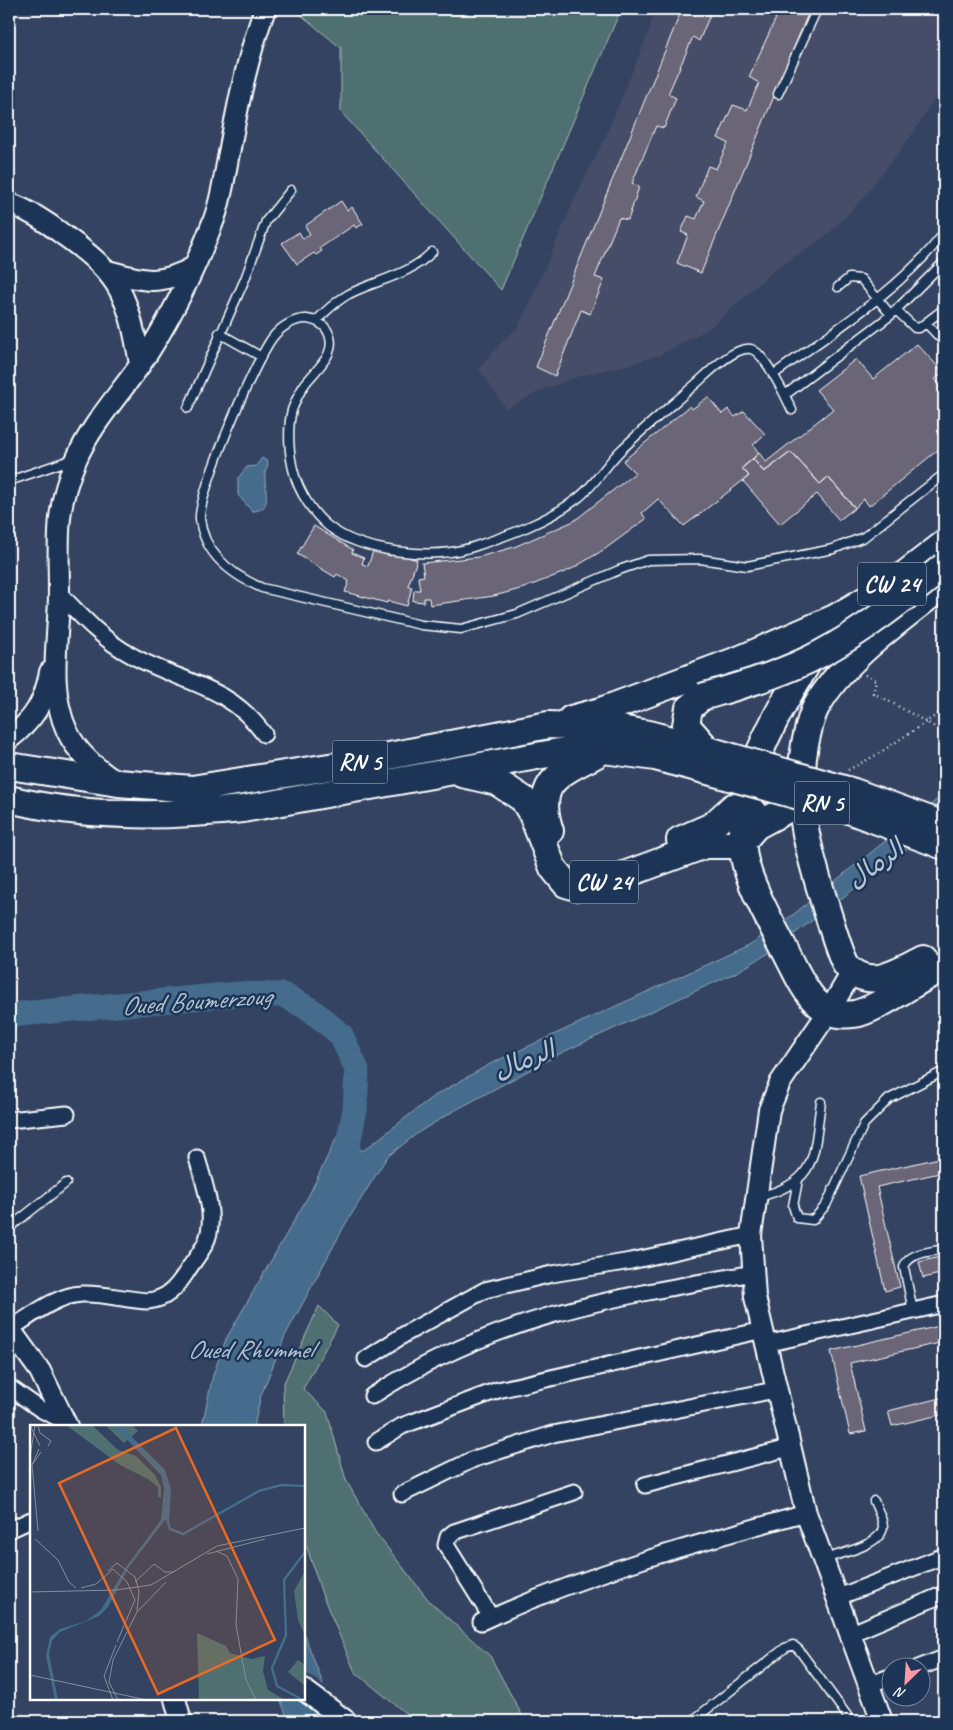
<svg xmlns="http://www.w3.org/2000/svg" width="953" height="1730" font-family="Caveat,'Playpen Sans Arabic',sans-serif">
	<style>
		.built { fill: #444d68 }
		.green { fill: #4f7070; stroke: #a7b8b8 }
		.water { fill: #446c8c; stroke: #8fa7ba }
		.pier { fill: #344361 }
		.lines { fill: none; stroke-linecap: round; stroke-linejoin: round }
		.river { stroke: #446c8c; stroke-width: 25 }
		.building { fill: #6a6577; stroke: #fff }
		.lane-casing { stroke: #fff; stroke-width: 11 }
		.street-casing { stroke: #fff; stroke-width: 19 }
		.secondary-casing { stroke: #fff; stroke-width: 24 }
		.highway-casing { stroke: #fff; stroke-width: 30 }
		.path { stroke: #fff; stroke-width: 2.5; stroke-dasharray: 1 4; stroke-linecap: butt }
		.lane { stroke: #1d3557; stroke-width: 8 }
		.street { stroke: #1d3557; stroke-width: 15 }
		.secondary { stroke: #1d3557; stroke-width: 20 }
		.highway { stroke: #1d3557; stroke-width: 26 }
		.highway-bridge-casing { stroke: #fff; stroke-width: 30; stroke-linecap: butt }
		.path-bridge { stroke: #fff; stroke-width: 2.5; stroke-dasharray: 1 4; stroke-linecap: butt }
		.highway-bridge { stroke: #1d3557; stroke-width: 26 }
		.labels { text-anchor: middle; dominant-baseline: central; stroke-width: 5; stroke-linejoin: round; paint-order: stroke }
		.shield { fill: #1d3557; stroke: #bbc2cd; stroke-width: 1 }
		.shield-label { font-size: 24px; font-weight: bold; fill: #fff }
		.water-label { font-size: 26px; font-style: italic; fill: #b4c4d1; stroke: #1d3557 }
		.inset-river { fill: none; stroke: #446c8c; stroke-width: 2.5 }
		.inset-road { fill: none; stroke: #858ea0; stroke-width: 1 }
		.view { fill: #ea6a24; fill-opacity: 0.15; stroke: #ea6a24; stroke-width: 2.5 }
		.inset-edge { fill: none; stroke: #fff; stroke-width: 2.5 }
	</style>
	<rect width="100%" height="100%" fill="#344361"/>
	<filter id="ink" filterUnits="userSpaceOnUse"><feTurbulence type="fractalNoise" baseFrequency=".02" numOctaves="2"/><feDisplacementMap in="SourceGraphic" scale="10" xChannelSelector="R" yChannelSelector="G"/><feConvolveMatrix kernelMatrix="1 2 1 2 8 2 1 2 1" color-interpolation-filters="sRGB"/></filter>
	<g filter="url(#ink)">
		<path class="built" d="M652 9H944V83L914 132 862 200 825 237 773 271 710 328 662 354 628 365 580 376 542 390 506 409 479 369 502 341 517 329 534 293 580 187 605 138 649 31 653 15Z"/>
		<path class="green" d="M294 9H621L501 290 341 112V48Z
			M319 1306 338 1325 303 1389 327 1412 346 1480 375 1532 430 1602 490 1656 525 1721H415L355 1672 322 1594 304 1538V1426H284L283 1385Z"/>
		<path class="water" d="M262 458 268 462C268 467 265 470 265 475 264 489 274 511 252 511L238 495V478L247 467 256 466Z
			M944 794V821L769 953 737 972 563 1052 452 1112 419 1132 387 1157 346 1223 285 1336 261 1395 254 1426H202L213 1375 226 1339 310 1193 342 1126 358 1132 355 1145 363 1151 431 1098 490 1064 749 945 794 914Z
			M304 1634 337 1721H289L280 1699H304Z"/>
		<path class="pier" d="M304 1671 327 1688 340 1721 304 1699Z"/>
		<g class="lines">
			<path class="river" d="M9 1015 238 994 283 995 310 1009 341 1035 357 1070 355 1110 344 1162"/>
		</g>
		<path class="building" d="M682 9 712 10 699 41 693 37 668 94 676 98 664 128 656 126 632 183 639 187 628 220 619 218 595 277 604 280 590 314 581 310 555 376 536 367Z
			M771 9H810L701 273 677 263 688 235 681 232 688 216 696 219 704 201 696 197 708 166 716 169 728 143 718 138 733 105 747 110 759 83 749 77 776 18 769 15Z
			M341 201 347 210 352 207 363 224 356 228 354 225 320 248 322 251 316 255 314 253 297 264 282 243 299 232 303 239 310 234 305 226Z
			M917 344 943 372 935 379 944 389V445L869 506 864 499 855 508 828 477 820 484 791 452 764 472 753 459 759 453 766 462 833 409 816 390 856 359 873 379Z
			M708 397 722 414 728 409 735 417 744 411 765 434 753 445 759 453 742 468 749 476 684 526 658 499 642 513 646 519 605 549 570 570 524 588 494 596 430 605 429 598H424V602L413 601 414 590H420L418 577 424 576 422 563 479 557 514 547 574 521 635 473 623 461 690 406 692 409Z
			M791 452 820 484 828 477 855 508 839 520 817 494 780 524 743 481 749 476 742 468 753 459 764 472Z
			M314 526 353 550 352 553 364 558 362 564 368 566 373 551 391 556 392 552 417 560 408 586 412 587 407 606 388 601 387 603 345 592 349 581 337 574 335 577 297 554Z
			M944 1157V1172L877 1187 900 1287 885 1291 859 1176Z
			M944 1256V1273L923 1278 919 1262Z
			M944 1325V1342L850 1363 866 1431 850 1434 831 1351Z
			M944 1397V1414L892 1426 888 1411Z"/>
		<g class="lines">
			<defs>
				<path id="lane" d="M778 94 817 9
					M838 287 849 278 861 279 891 315
					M896 310 915 328H919L944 309
					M316 321C326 311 336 301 349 294 377 280 410 275 432 252
					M926 323 944 342
					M219 333 260 356
					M773 375C830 333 901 290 944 233
					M785 395 891 315 944 262
					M188 408 245 279 266 221 291 190
					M792 410C786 397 764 352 751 349 735 346 709 372 698 382 672 405 645 427 620 451 605 466 594 486 578 498 547 522 509 535 473 547 433 560 362 553 328 526 313 514 299 492 294 473 289 455 287 429 292 410 295 402 300 391 305 384 317 368 340 352 327 330 323 324 315 320 307 319 294 318 280 328 273 337 255 360 198 493 200 519 204 554 232 575 262 588L421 625 461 629 517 614 619 570 648 560 700 559 747 566 833 549 864 537 944 474
					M9 481 73 459
					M798 1180 793 1206 797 1218 813 1220 826 1205 864 1124 889 1099 944 1071
					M758 1197C819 1182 813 1156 821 1102
					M9 1228 66 1183
					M913 1311 904 1267C909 1252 931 1252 944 1249
					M824 1559C839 1554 882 1545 883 1527 883 1519 877 1509 874 1501
					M692 1721 785 1648 793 1645 799 1650 851 1721"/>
				<path id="street" d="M59 593C81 616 103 640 131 655 181 683 228 684 264 734
					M9 1120 67 1114
					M10 1329C31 1316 56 1295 82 1294 104 1293 126 1300 148 1301 167 1299 176 1288 186 1273 192 1263 200 1254 205 1244 218 1219 204 1183 197 1158
					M766 1344 944 1304
					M366 1359 405 1334 485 1290 552 1274 631 1261 751 1235
					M9 1387 40 1409 66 1422
					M372 1396C492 1317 614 1297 753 1273
					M376 1442 402 1426 498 1390 763 1330
					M645 1485 789 1448
					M402 1494 474 1459 553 1434 775 1390
					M9 1530 31 1520
					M836 1598 944 1556
					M491 1617 446 1545 448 1537 454 1532 574 1492
					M481 1622C585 1574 696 1543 806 1513
					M850 1634 944 1594
					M918 1668 944 1658
					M868 1685 890 1677"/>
				<path id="secondary" d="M9 203C30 211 47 222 65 236 122 277 128 296 140 364
					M108 271C144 281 160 286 194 267
					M9 739C34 719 44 704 50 672
					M116 782C96 768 77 753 67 731 47 687 59 639 59 593 59 540 54 511 76 460 91 425 118 396 140 365 169 322 194 271 213 222 222 199 225 172 230 148 239 99 248 55 265 9
					M852 972 829 1011 780 1083 769 1110 751 1235 755 1297 806 1513 882 1721
					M9 1328 40 1371 67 1426
					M304 1690 346 1721
					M175 1699 181 1721"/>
				<path id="highway" d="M835 618C795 686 729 774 744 857 750 889 777 933 792 964 805 990 819 1019 854 1014 876 1011 920 978 944 967
					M702 697 689 708 686 725 708 750
					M571 719 601 711 743 658 835 618 891 585 944 544
					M9 766 118 783 192 789 348 764 548 725 615 728 649 734 708 750
					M462 774 497 782 523 799 532 814 553 868 566 884 576 887 597 885 705 845H735L742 842 756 826 782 812 801 799
					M9 799C85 818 165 817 243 809L559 752 604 750 655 757 697 768
					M550 831C534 782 558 774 597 754
					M680 840 712 826 733 807H743L754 812
					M923 959C898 972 869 992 846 965 838 949 833 929 827 911 809 853 794 806 805 744 808 732 810 718 816 707 845 656 900 621 944 584"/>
			</defs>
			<use href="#lane" class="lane-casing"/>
			<use href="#street" class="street-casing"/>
			<use href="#secondary" class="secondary-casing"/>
			<use href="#highway" class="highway-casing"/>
			<path class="path" d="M865 675 876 680 873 693 885 699
				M848 770 878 754 944 710"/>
			<use href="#lane" class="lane"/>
			<use href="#street" class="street"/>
			<use href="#secondary" class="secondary"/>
			<use href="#highway" class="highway"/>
			<defs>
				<path id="highway-bridge" d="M702 697C742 685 783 674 820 654 865 630 905 598 944 566
					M708 750 854 792 944 825
					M697 768 846 809 944 846"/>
			</defs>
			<use href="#highway-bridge" class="highway-bridge-casing"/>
			<path class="path-bridge" d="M885 699 944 732"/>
			<use href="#highway-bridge" class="highway-bridge"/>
		</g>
	</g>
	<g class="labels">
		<g class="shield">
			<rect x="858" y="562.5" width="68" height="43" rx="4"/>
			<rect x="332.5" y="740.5" width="55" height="43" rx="4"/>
			<rect x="794.5" y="781.5" width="55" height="43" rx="4"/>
			<rect x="570" y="860.5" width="68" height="43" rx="4"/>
		</g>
		<g class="shield-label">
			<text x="892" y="584">CW 24</text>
			<text x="360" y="762">RN 5</text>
			<text x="822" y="803">RN 5</text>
			<text x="604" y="882">CW 24</text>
		</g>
		<g class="water-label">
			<text transform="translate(875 864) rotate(-37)">الرمال</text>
			<text transform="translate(196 1001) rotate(-4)">Oued Boumerzoug</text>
			<text transform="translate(524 1060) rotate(-22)">الرمال</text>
			<text x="250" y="1349">Oued Rhummel</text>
		</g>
	</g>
	<g transform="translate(30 1425)">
		<rect width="275" height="275" fill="#344361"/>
		<path d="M36 0 63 1 88 25 106 31 125 50 131 62V73L128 72V62L118 54 90 40ZM75 0H102L108 6 94 18ZM275 146V211L268 195 264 166ZM167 208 196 221 200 228 221 234 235 231 233 246 238 265 255 275H169ZM268 235 275 240V261L258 247Z" fill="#4f7070"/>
		<path d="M83 0H90L135 45 141 64 139 97 135 95 99 142 78 182 69 191 30 207 22 216 19 229 28 275H25L16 231 20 212 30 204 56 196 71 185 96 142 131 95 134 63 131 50Z" fill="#446c8c"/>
		<path class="inset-river" d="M137 94 140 104 153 109 229 66 251 60 275 61M273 275 247 261 242 243 256 210 254 155 275 127"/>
		<path class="inset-road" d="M0 0 10 21M8 0 10 8 21 16 18 21M9 24 2 40 11 27M0 32 5 0M2 40 8 106M5 114 28 135 39 157 46 163M186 126 197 131 208 154 206 200 216 255 226 275M177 129 235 114M78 146 87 138 105 152 109 166 107 187M105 157 124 139 135 147H144M51 163 66 159 83 144 97 157 105 175 87 217M0 167 86 165 121 160 187 121 275 103M0 250 117 275M83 275 74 251 86 220M88 275 79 257 83 235 107 187 136 157"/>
		<path class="view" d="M146 3 245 215 128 269 29 58Z"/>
		<rect width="275" height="275" class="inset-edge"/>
	</g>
	<rect width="953" height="1730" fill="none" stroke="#1d3557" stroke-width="30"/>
	<rect x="15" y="15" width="923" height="1700" fill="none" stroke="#fff" stroke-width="2" filter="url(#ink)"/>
	<g transform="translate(906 1682) rotate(205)"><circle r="24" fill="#1d3557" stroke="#77869a"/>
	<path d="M0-4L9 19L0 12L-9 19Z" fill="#ff9aa2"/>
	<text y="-8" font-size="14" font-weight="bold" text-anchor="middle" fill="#ffffff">N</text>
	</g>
</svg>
